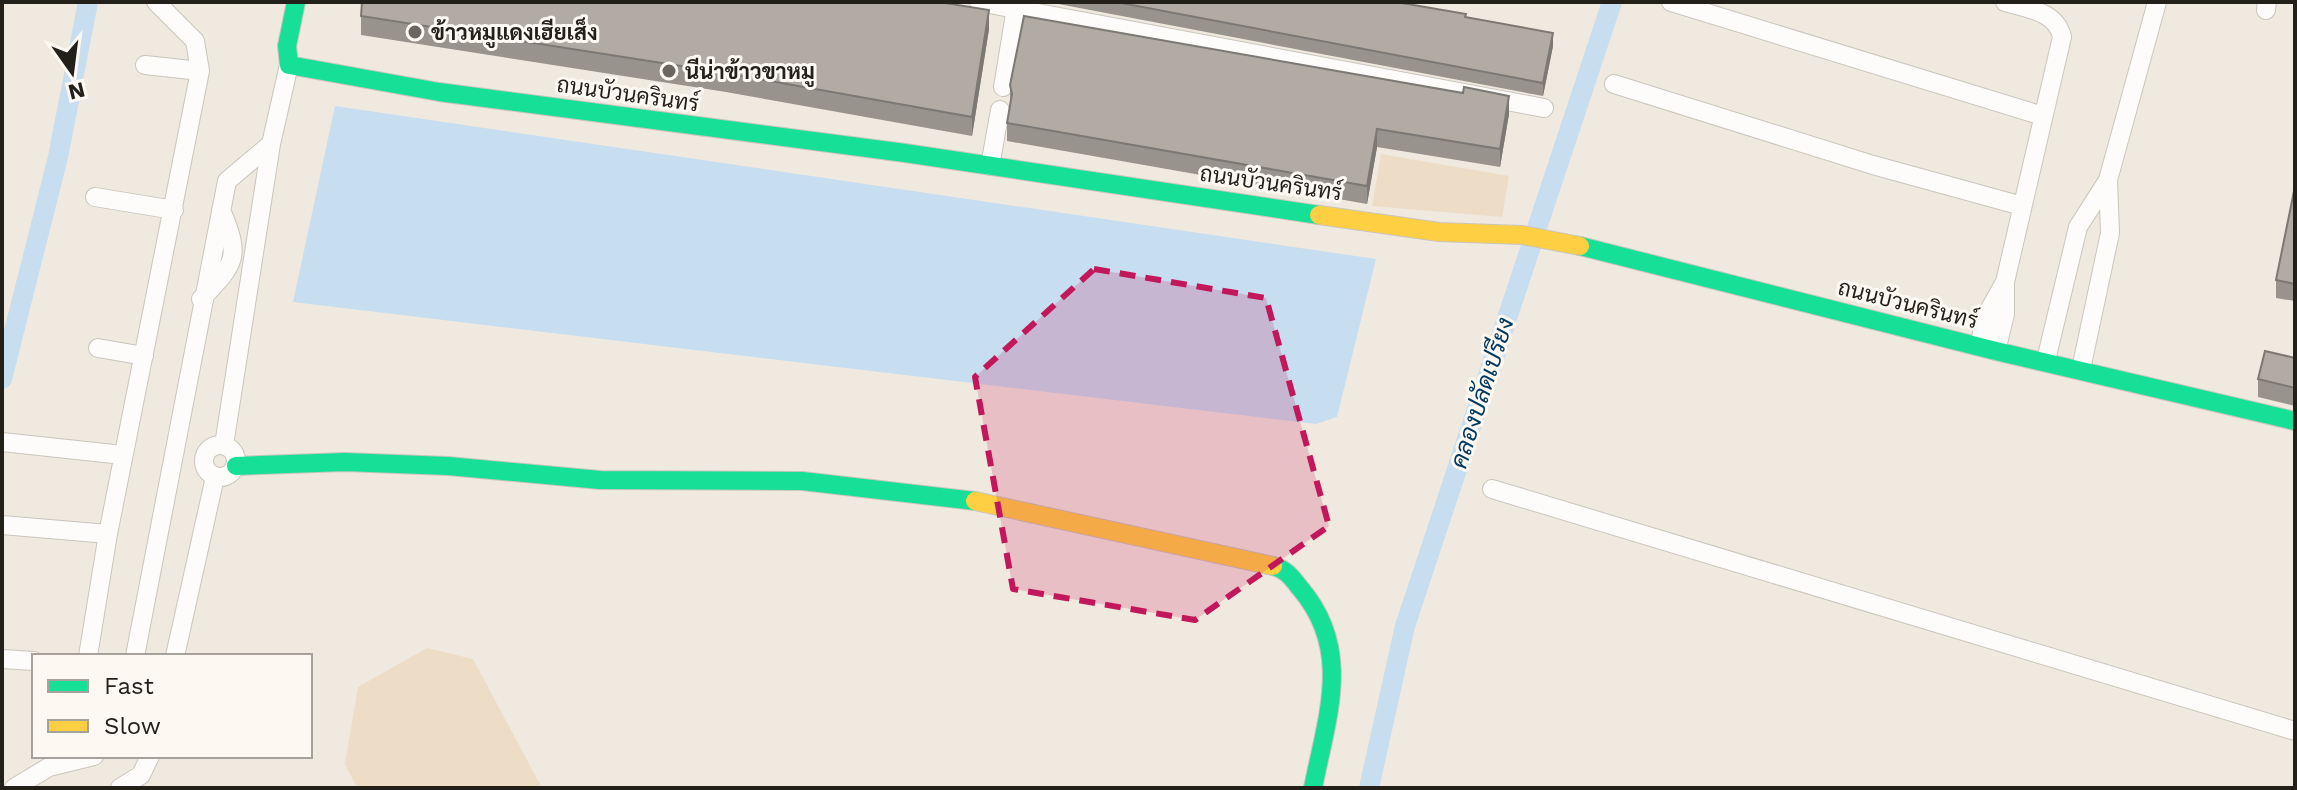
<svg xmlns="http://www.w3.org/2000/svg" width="2297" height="790" font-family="'Work Sans',Sarabun,sans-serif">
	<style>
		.green { fill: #edddc6 }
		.water { fill: #c7def1 }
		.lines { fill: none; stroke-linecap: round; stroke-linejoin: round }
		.canal { stroke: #c7def1; stroke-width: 20 }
		.street-casing { stroke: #cac5bd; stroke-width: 20 }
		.fast-casing { stroke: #cac5bd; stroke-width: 20 }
		.slow-casing { stroke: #cac5bd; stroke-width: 20 }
		.street { stroke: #fdfcfa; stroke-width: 18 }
		.fast { stroke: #16e098; stroke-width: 18 }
		.slow { stroke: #ffcf43; stroke-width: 18 }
		.wall { fill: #98938d }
		.shaded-wall { fill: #7c7873 }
		.building { fill: #b1aba4; stroke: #7c7873; stroke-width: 2 }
		.marked { fill: #c2185b; fill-opacity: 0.2; stroke: #c2185b; stroke-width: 6; stroke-dasharray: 16 10; stroke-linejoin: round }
		.poi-dot { fill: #6b665e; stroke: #fdf9f2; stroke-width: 3 }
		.labels { text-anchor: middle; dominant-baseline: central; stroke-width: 6; stroke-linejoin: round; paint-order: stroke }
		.poi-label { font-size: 22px; font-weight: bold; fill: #231f19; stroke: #fdf9f2; text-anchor: start }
		.street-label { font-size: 22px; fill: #231f19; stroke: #fdf9f2 }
		.water-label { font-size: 24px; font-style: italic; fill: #003a61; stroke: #fdf9f2 }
	</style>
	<rect width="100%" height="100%" fill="#f0e9df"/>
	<path class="green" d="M1381 154 1509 176 1502 217 1372 206Z
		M427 648 473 659 542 788H357L345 764 358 687Z"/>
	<path class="water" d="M335 106 1376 259 1337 417 1316 424 293 302Z"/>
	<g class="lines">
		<path class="canal" d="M2 379 58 157 88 2
			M1369 788 1405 626 1612 2"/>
		<defs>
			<path id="street" d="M979 2 1544 108
				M1671 2 2043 116
				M2266 10 2267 2
				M145 65 200 71
				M1614 84 1873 165 2022 206
				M1003 87 1016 8
				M990 166 1000 110
				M95 197 174 210
				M201 299C236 263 241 257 221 210
				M1979 346 1986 316 2005 282 2062 37C2056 11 2028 9 2005 2
				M98 348 144 356
				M1996 351 2005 314V282
				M2046 360 2078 227 2108 180 2157 2
				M2081 369 2110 233 2108 180
				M2 442 123 455
				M204 461a16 16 0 1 1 32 0a16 16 0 1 1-32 0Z
				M224 445 271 144 289 65
				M1492 489 2295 731
				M2 525 108 534
				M88 656 108 534 200 71 195 41 156 2
				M135 656 227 181 271 144
				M175 656 215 477
				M2 659 34 661
				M14 788 49 767 94 756
				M120 788 141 775 150 756"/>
			<path id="fast" d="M296 2 287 46 289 65 439 92 905 153 1319 215
				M1580 246 1996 351 2295 421
				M236 466 345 462 448 466 600 480 802 481 975 501
				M1273 566C1286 569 1292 578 1300 588 1353 650 1327 716 1313 788"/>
			<path id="slow" d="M1319 215 1439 232 1522 235 1580 246
				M975 501 1273 566"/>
		</defs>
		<use href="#street" class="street-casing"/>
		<use href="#fast" class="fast-casing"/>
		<use href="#slow" class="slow-casing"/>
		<use href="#street" class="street"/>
		<use href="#fast" class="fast"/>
		<use href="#slow" class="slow"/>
	</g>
	<path class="wall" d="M1048 2H1396L1466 17 1553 46 1543 96Z
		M361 16 989 29 972 136 726 92 361 35Z
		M1010 85 1509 114 1500 167 1377 147 1367 204 1007 141V123L1010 105Z
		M2295 186V301L2276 298V280Z
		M2295 358V406L2258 397V379Z"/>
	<path class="shaded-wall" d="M989 10V29L972 136V117Z
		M1553 33V46L1543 96V83Z
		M1509 96V114L1500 167V149Z
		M1377 129V147L1367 204V186Z"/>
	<path class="building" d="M362 2H939L989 10 972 117 726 73 361 16Z
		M1116 2H1396L1466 14 1465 17 1553 33 1543 83Z
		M1024 16 1463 93 1464 87 1509 96 1500 149 1377 129 1367 186 1007 123 1012 94 1010 85Z
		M2295 186V284L2276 280Z
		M2265 351 2295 358V388L2258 379Z"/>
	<path class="marked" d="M1094 269 1266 298 1329 526 1195 620 1013 589 975 377Z"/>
	<g class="poi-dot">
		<circle cx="415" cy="32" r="8"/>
		<circle cx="669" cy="71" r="8"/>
	</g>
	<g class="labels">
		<g class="poi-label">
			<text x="431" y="32">ข้าวหมูแดงเฮียเส็ง</text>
			<text x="685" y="71">นีน่าข้าวขาหมู</text>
		</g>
		<g class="street-label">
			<text transform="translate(628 94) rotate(8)">ถนนบัวนครินทร์</text>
			<text transform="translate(1271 183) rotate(8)">ถนนบัวนครินทร์</text>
			<text transform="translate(1908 304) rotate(14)">ถนนบัวนครินทร์</text>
		</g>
		<g class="water-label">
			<text transform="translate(1482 393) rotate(-72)">คลองปลัดเปรียง</text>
		</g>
	</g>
	<rect width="2297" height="790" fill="none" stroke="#231f19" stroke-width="8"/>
	<rect x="32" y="654" width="280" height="104" fill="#fdf9f2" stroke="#a6a29b" stroke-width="2"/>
	<rect x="48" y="680" width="40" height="12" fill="#16e098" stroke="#a6a29b" stroke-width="2"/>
	<text x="104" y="694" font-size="24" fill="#231f19">Fast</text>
	<rect x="48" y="720" width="40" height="12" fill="#ffcf43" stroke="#a6a29b" stroke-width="2"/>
	<text x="104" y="734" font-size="24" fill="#231f19">Slow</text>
	<g transform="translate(72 72) rotate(166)" stroke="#fdf9f2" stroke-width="6" paint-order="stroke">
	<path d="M0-6L14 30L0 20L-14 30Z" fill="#231f19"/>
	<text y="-12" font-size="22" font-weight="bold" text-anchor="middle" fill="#231f19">N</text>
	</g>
</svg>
